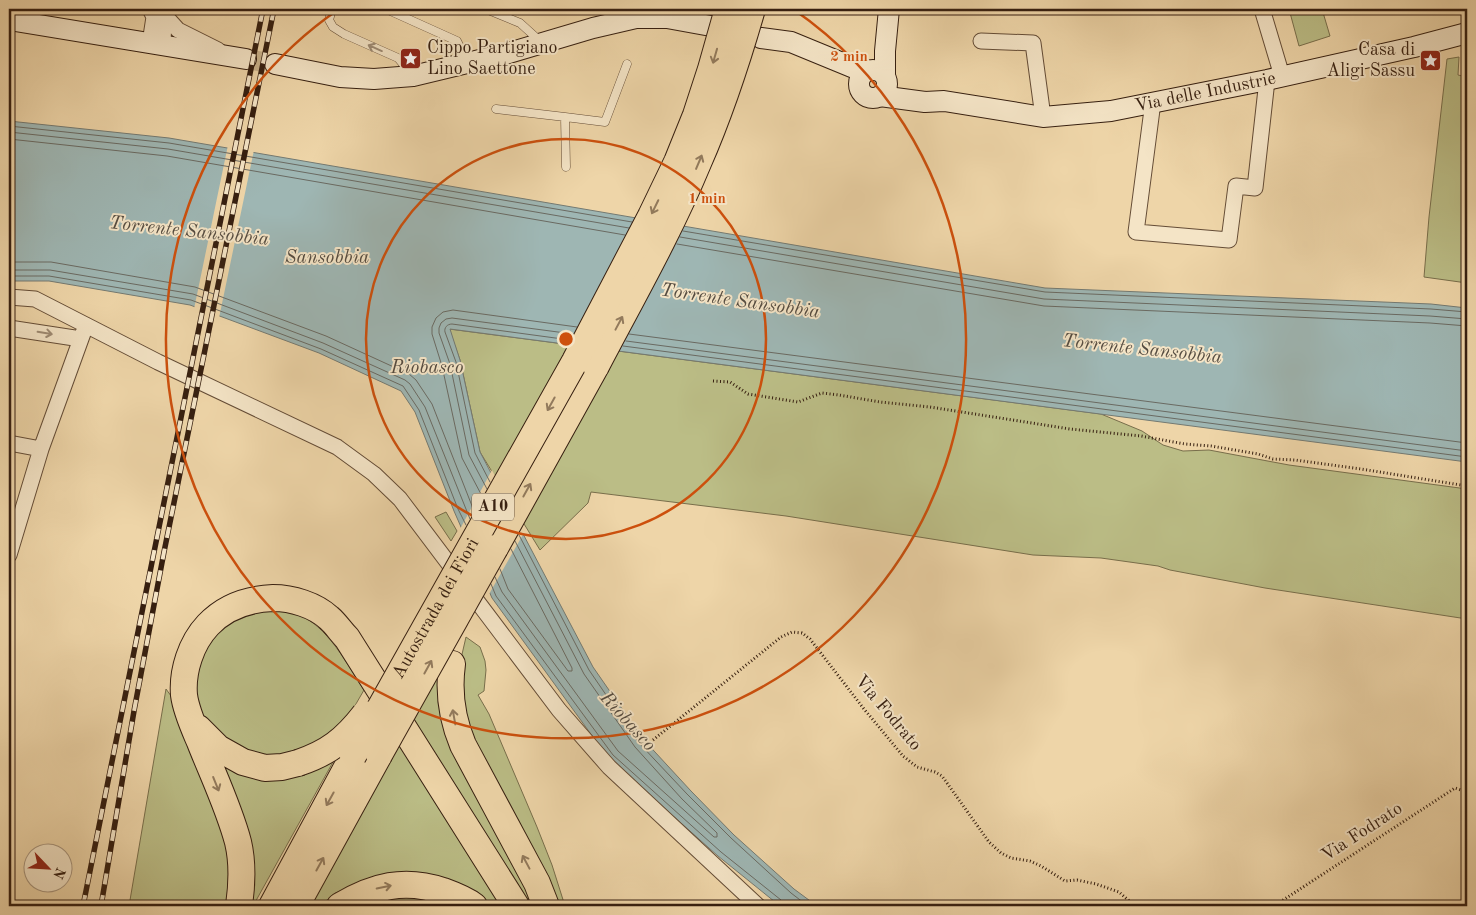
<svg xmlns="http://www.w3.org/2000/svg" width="1476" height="915" font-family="'Old Standard TT',serif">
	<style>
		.green { fill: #bbbd86; stroke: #786e4b }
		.water { fill: #9eb6b3; stroke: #747a72 }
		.pier { fill: #eed5a8 }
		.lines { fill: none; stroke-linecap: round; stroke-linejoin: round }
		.shore { stroke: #6a6a62; stroke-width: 1 }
		.secondary-tunnel { stroke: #c9b18a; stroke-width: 20; stroke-dasharray: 20 10; stroke-linecap: butt }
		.lane-casing { stroke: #644c36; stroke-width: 9 }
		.street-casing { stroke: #644c36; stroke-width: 17 }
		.secondary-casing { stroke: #361f10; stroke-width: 22 }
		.highway-casing { stroke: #361f10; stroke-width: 28 }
		.path { stroke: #361f10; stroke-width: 3; stroke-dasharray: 1 2.5; stroke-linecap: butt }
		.lane { stroke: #f4e4c6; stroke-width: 8 }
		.street { stroke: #f4e4c6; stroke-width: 15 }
		.secondary { stroke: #f4e4c6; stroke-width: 20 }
		.highway { stroke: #eed5a8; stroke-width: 26 }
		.rail-casing { stroke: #361f10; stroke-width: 5.5 }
		.rail { stroke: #f4e4c6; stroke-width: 4; stroke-dasharray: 11; stroke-linecap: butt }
		.highway-bridge-casing { stroke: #361f10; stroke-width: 28; stroke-linecap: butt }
		.highway-bridge { stroke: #eed5a8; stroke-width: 26 }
		.oneway { stroke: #9e8b74 }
		.oneway2 { stroke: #927a5c }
		.ring { fill: none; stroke: #cd500d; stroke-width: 2.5 }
		.labels { text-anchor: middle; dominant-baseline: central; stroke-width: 4; stroke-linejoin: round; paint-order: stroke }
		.shield { fill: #f4e4c6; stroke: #6f5a47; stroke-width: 1 }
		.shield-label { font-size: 16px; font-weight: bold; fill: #361f10 }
		.poi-label { font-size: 18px; fill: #361f10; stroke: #f4e4c6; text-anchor: start }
		.street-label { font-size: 18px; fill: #361f10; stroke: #f4e4c6 }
		.water-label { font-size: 19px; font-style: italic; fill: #554c41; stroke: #f4e4c6 }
		.centre { fill: #cd500d; stroke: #f4e4c6; stroke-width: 2.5 }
		.ring-label { font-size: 15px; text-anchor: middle; font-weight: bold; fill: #cd500d; stroke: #f4e4c6; stroke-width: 4; stroke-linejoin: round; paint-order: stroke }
	</style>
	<rect width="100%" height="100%" fill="#eed5a8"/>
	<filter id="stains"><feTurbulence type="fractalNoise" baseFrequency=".004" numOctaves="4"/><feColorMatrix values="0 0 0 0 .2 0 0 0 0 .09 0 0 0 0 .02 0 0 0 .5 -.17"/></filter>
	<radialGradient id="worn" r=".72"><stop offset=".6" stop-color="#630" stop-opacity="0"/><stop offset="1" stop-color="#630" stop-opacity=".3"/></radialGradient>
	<path class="green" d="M1289 9H1322L1330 36 1299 46Z
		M1459 57 1458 75 1467 77V283L1424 277 1429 217 1447 59Z
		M449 329 1101 414 1142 431 1163 445 1183 451 1209 450 1289 465 1467 489V619L1265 588 1170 570 1158 566 1101 558 1033 555 786 516 591 492 588 503 540 550 480 452 460 360Z
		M446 512 457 531 451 541 435 517Z
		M255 608C265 609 277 608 286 610 325 619 344 660 364 690L349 716 326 740 279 758 238 752 204 723 194 701 198 650 210 630Z
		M466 637 480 647 485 661 486 670 484 691 478 695 489 714 537 827 552 865 565 906H555L464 729 460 663Z
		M439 668 539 906H526L414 723V714Z
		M166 689 174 700 231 857 228 906H129Z
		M399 742 502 906H490L483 899 377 877 335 893 320 906H306Z
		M218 758 326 760 333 762 253 906H244Z
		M410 890 459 906H351Z"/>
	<path class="water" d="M9 121 169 138 1045 288 1431 304 1467 308V462L450 329 460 360 480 452 593 667 643 739 691 791 734 835 794 889 817 906H780L718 856 609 759 492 598 454 511 415 412 401 391 319 353 190 305 49 281H9Z"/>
	<path class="pier" d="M228 145 254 150 219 318 194 309Z
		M492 470 525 531 488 596 460 529Z"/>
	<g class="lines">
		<path class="shore" d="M9 126 169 143 632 222
			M9 132 168 149 629 228
			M9 139 167 156 625 235
			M683 231 1045 292 1431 309 1467 312
			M680 237 1044 299 1430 316 1467 319
			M677 244 1044 306 1430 323 1467 326
			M9 262H51L195 287 326 336 409 374 416 380 432 404 474 511
			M9 270H50L193 294 323 343 405 380 410 384 425 407 470 519
			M9 276H49L191 300 321 349 403 386 419 410 458 509 466 525
			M629 334 1467 443
			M626 341 1467 451
			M623 346 1467 457
			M490 482 475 453 456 362 445 332C444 328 447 324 452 324L570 340
			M487 489 469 455 450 364 439 333V328L441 323 446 319 452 318 573 334
			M482 496 462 458 442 366 432 334V327L436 318 443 312 453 310 577 327
			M519 535 589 670 639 743 687 794 731 838 791 893 808 906
			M500 569 508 589 568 671H572V668L511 549
			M495 577 502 592 618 751 714 837H717V833L682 799 635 747 584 674 515 541
			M491 584 496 596 613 755 721 852 781 900 783 906"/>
		<path class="secondary-tunnel" d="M246 59 275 64"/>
		<defs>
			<path id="lane" d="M332 9 329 20 333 27 344 34 398 58 411 74
				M386 9 457 41 467 61
				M486 9 520 23 541 42
				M496 109 565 117
				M566 167 565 117 605 122 627 64"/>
			<path id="street" d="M150 9 154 17 150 43
				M159 9 178 30 218 50
				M1262 9 1282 76
				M981 41 1033 43 1043 117
				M163 45 164 14
				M1153 102 1136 232 1229 240 1236 186 1255 188 1267 80
				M9 297 35 299 158 362 337 447 374 474 400 499 559 710 609 767 758 906
				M9 328 81 339
				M9 443 41 449
				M9 555 41 449 86 325"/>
			<g id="secondary">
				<path d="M9 20 246 59"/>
				<path d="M761 38 791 42 864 72"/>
				<path d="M275 64 340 77 374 79 413 76 509 53 593 28 636 18H667L711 26"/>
				<circle cx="873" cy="84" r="14"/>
				<path d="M885 75V51L889 9"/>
				<path id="s1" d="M880 96 925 102 944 101 1043 117 1111 111 1267 80 1414 47 1467 33"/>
			</g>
			<path id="highway" d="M495 548 596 366
				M452 664C448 693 452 719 463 745L537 883 546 906
				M198 728 218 748 243 762 265 768 282 767 298 763
				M239 906C242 885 243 863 238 842 229 808 213 775 200 742 194 728 186 711 184 695 182 671 191 643 208 625 225 607 249 599 273 598 292 598 315 605 329 618 336 624 341 632 347 638L516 906
				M272 906 353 756
				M296 906 379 755
				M340 906C374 886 404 878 443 891 454 895 465 899 474 906"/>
		</defs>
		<use href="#lane" class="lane-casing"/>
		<use href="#street" class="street-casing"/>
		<use href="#secondary" class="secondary-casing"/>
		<use href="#highway" class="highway-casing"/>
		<path class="path" d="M713 381 730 382 748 394 798 402 822 393 839 395 880 402 930 407 1070 429 1141 436 1185 444 1211 446 1258 454 1273 459 1295 460 1361 469 1467 486
			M653 740 781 637 792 632 802 633 810 639 864 709 903 756 917 767 935 772 942 776 989 842 1001 853 1011 858 1030 861 1041 866 1065 881 1077 880 1096 884 1119 892 1135 906
			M1274 906 1455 788 1467 792"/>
		<use href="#lane" class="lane"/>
		<use href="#street" class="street"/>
		<use href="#secondary" class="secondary"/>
		<use href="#highway" class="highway"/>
		<defs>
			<path id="rail" d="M83 906 263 9
				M101 906 134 711 164 552 274 9"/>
		</defs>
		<use href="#rail" class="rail-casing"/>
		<use href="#rail" class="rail"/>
		<defs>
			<g id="highway-bridge">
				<path d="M596 366C631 299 669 233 698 163 720 113 737 61 752 9"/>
				<path d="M379 755 495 548"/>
				<path id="s2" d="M353 756 575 361 651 216 677 162 696 115 711 69 728 9"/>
				<path d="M298 763C328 753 345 740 365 714"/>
			</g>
		</defs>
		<use href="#highway-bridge" class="highway-bridge-casing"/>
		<use href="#highway-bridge" class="highway-bridge"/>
	</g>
	<defs><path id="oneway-shaft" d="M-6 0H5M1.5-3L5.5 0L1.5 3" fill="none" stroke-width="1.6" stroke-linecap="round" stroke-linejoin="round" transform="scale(1.25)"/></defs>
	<g class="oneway">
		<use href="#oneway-shaft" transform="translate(375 48) rotate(-156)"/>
		<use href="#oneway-shaft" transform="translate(45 333) rotate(9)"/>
	</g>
	<g class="oneway2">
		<use href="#oneway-shaft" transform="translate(715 56) rotate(106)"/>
		<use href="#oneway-shaft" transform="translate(699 162) rotate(-67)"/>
		<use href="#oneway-shaft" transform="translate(655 207) rotate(116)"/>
		<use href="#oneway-shaft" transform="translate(619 323) rotate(-62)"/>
		<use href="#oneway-shaft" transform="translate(551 404) rotate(119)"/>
		<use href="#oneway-shaft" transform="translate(527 490) rotate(-61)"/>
		<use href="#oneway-shaft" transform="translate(428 667) rotate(-61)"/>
		<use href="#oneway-shaft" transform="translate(454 717) rotate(-100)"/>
		<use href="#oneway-shaft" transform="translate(216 784) rotate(68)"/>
		<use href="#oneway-shaft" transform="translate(330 799) rotate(119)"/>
		<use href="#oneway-shaft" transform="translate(526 862) rotate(-118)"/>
		<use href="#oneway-shaft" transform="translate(320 864) rotate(-61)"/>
		<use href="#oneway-shaft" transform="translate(384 887) rotate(-12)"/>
	</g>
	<g class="ring">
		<circle cx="566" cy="339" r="200"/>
		<path d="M793 9A400 400 0 1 1 339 9"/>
	</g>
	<defs>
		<symbol id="sight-square" viewBox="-11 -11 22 22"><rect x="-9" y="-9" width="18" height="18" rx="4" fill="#8f2418" stroke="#f4e4c6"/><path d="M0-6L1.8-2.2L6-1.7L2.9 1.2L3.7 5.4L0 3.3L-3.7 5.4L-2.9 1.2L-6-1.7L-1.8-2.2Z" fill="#fff"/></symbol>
	</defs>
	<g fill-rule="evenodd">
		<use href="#sight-square" x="398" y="46" width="25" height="25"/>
		<use href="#sight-square" x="1418" y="48" width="25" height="25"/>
	</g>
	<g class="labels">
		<rect class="shield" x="472" y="493.5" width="42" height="27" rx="4"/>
		<g class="shield-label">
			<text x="493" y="507">A10</text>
		</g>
		<g class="poi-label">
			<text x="427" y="48">Cippo Partigiano<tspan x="427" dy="21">Lino Saettone</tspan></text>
			<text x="1415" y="50" text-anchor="end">Casa di<tspan x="1415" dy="21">Aligi Sassu</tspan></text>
		</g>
		<g class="street-label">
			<text stroke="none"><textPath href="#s1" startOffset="329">Via delle Industrie</textPath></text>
			<text stroke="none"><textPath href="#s2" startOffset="169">Autostrada dei Fiori</textPath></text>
			<text transform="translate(888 713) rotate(50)">Via Fodrato</text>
			<text transform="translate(1362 832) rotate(-33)">Via Fodrato</text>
		</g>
		<g class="water-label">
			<text transform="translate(189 232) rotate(6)">Torrente Sansobbia</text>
			<text x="327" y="258">Sansobbia</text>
			<text transform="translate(740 302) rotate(8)">Torrente Sansobbia</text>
			<text transform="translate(1142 350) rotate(6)">Torrente Sansobbia</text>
			<text x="427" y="368">Riobasco</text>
			<text transform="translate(627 722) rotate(48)">Riobasco</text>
		</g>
	</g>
	<circle cx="566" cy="339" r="8" class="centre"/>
	<g class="ring-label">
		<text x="849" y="61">2 min</text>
		<text x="707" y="203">1 min</text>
	</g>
	<rect width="1476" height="915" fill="none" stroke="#eed5a8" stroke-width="30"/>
	<rect x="10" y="10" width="1456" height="895" fill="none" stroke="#361f10" stroke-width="2.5"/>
	<rect x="15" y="15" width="1446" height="885" fill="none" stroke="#361f10"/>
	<g transform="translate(48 868) rotate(115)"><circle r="24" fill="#f4e4c6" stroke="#a8957d"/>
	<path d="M0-4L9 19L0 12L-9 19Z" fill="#8f2418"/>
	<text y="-8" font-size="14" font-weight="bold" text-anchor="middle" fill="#361f10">N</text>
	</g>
	<rect width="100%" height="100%" filter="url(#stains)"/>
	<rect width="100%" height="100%" fill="url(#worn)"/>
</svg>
